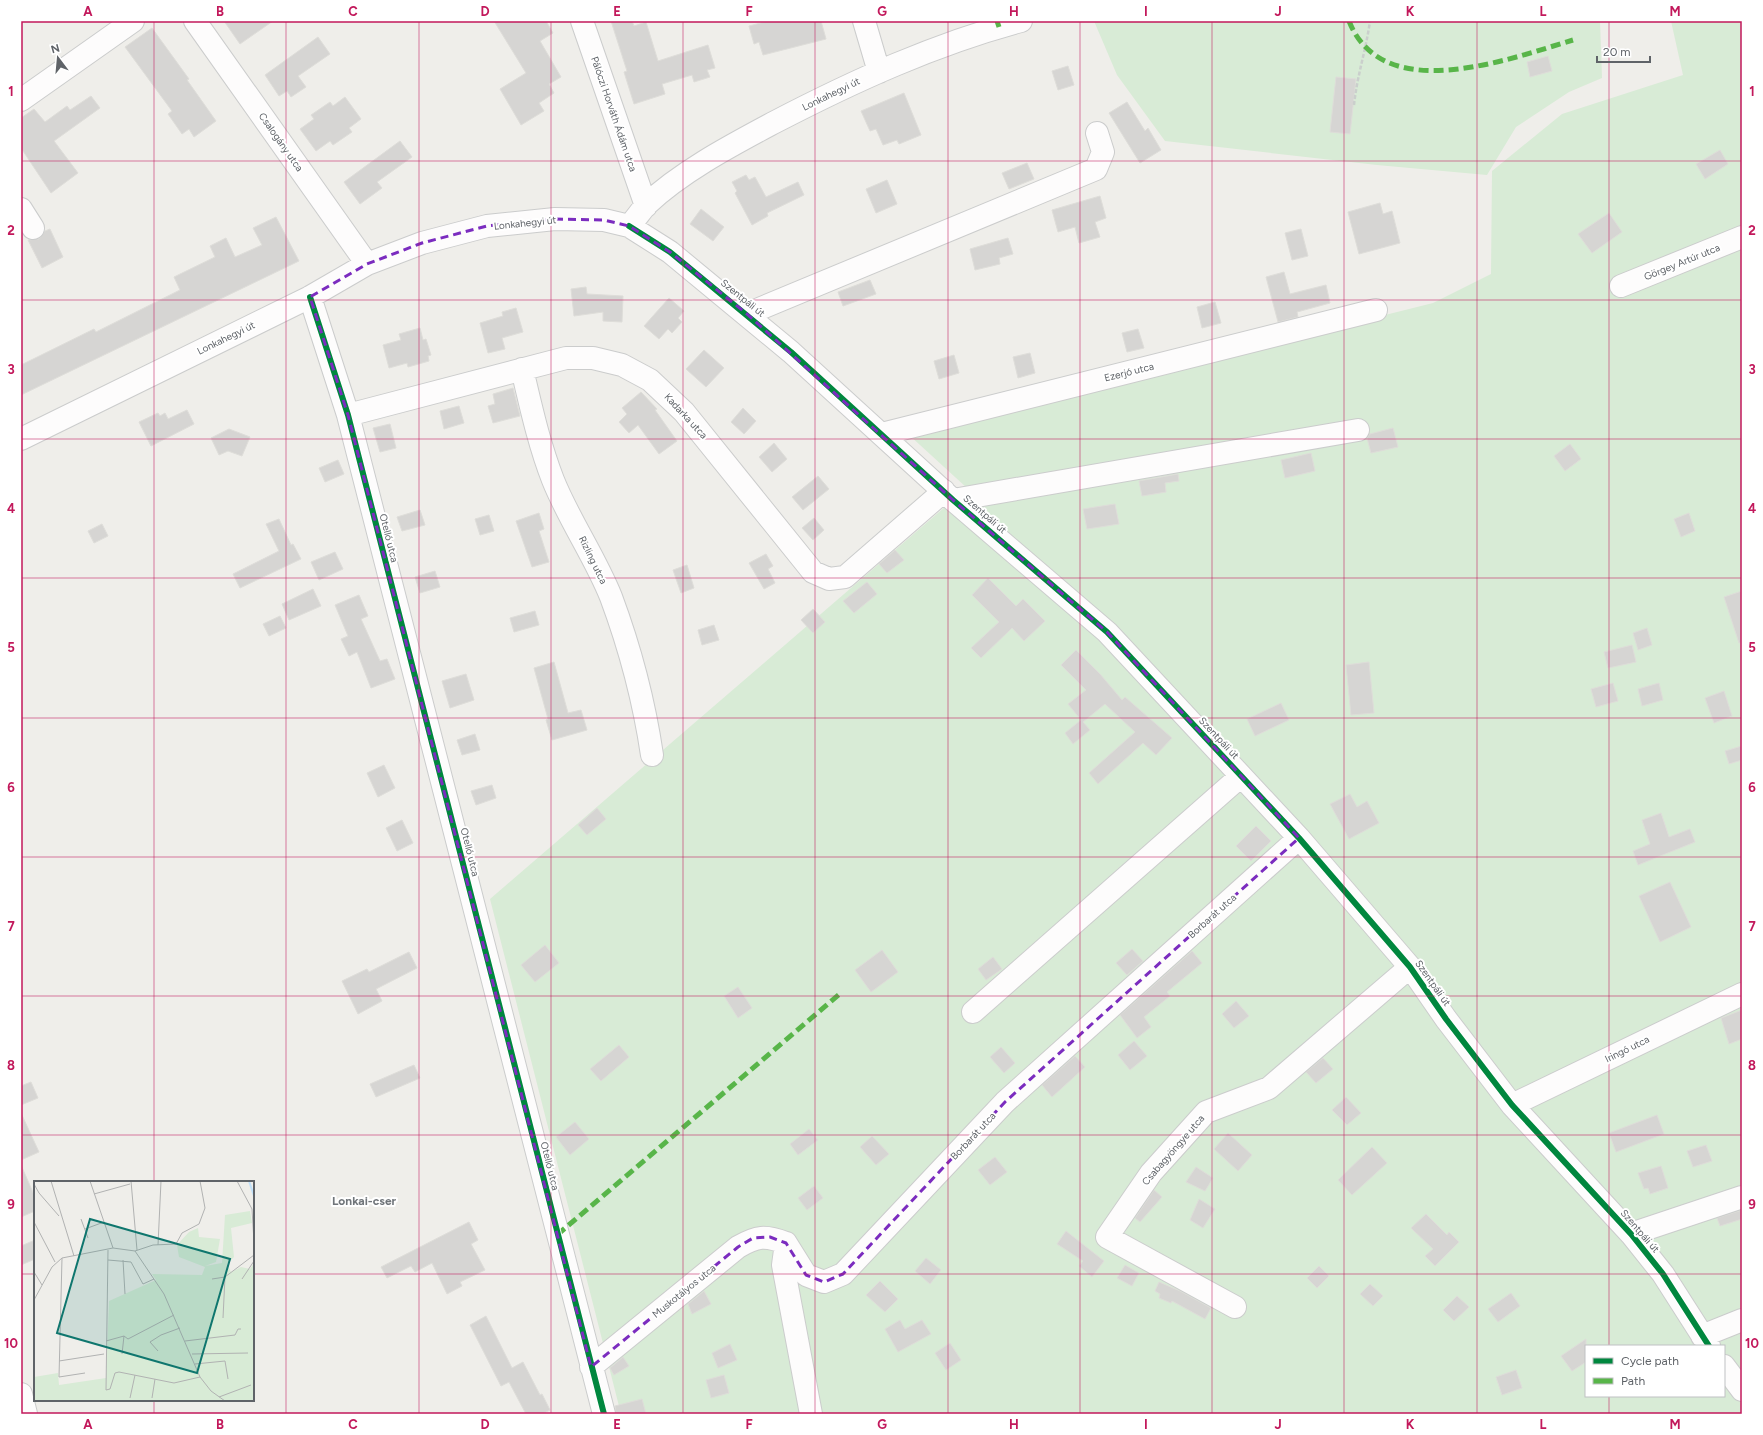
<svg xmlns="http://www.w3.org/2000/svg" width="1763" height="1435" font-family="Figtree,sans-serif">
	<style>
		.green { fill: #d8ebd6; fill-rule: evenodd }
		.building { fill: #d6d5d3; stroke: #deddd9 }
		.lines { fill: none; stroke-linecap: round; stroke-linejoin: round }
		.minor-casing { stroke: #cbcccc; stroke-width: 24 }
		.path { stroke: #cacfcc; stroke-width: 2.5; stroke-dasharray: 4 2; stroke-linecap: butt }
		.minor { stroke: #fdfcfc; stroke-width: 22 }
		.quiet { stroke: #58b549; stroke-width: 5; stroke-dasharray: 10 5; stroke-linecap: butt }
		.cycleway-casing { stroke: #fff; stroke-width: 8 }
		.cycleway { stroke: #00873e; stroke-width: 6 }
		.marked { fill: none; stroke: #7b2cbf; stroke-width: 3; stroke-dasharray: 8 5; stroke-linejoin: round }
		.grid { fill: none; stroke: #c2185b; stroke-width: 1; stroke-opacity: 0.55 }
		.labels { text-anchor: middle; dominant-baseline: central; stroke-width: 4; stroke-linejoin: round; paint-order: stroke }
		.street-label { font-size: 10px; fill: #5f6368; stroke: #fff }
		.quarter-label { font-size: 12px; font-weight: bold; fill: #70757a; stroke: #fff }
		.inset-river { fill: none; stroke: #bfe0f9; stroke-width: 2 }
		.inset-road { fill: none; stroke: #b1b2b2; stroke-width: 1 }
		.view { fill: #0f766e; fill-opacity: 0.15; stroke: #0f766e; stroke-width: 2 }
		.inset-edge { fill: none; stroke: #5f6368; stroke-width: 2 }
		.neatline { fill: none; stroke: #c2185b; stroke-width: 1.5 }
		.grid-label { font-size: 13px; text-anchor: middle; font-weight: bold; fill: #c2185b }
	</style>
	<rect width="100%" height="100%" fill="#efeeea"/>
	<path class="green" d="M1094 21H1600L1602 78 1569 92 1516 127 1487 175 1377 165 1165 141 1117 75Z
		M1671 21H1742V1414H621L490 899 967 488 908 434 1433 303 1491 274 1492 171 1562 114 1683 75ZM1586 1346H1724V1396H1586Z"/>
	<path class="building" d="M224 21H273L240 44Z
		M494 21H546L553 33 540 41 561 77 549 84 554 93 539 103 544 111 521 125 500 89 526 73Z
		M611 21H632L634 26 646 22 658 61 708 45 715 68 707 70 710 77 694 82 692 75 662 84 665 94 634 104 624 72 627 71Z
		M768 21H821L826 39 763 55 759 42 754 44 749 26Z
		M152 28 189 79 187 80 216 121 194 137 189 129 182 134 168 114 172 111 125 47Z
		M318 37 330 54 298 76 306 87 291 97 287 91 279 96 265 75Z
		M1548 56 1552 71 1530 77 1527 62Z
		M1068 66 1074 85 1058 90 1052 71Z
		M1336 77 1356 79 1350 134 1330 132Z
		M904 93 921 135 899 144 897 140 883 145 876 129 870 131 861 111Z
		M91 96 100 108 54 141 78 173 51 193 21 148V118L34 109 45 122 67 106 70 110Z
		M345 97 361 119 349 128 352 132 333 145 330 141 316 151 300 129 314 119 311 115 330 102 333 106Z
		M1127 102 1145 131 1148 128 1161 150 1140 163 1109 113Z
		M400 141 412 157 377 182 382 188 360 204 344 182Z
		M1720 150 1728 164 1705 179 1696 164Z
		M1027 163 1034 179 1009 189 1002 173Z
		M746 175 749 180 755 177 766 197 798 182 804 195 767 213 768 216 752 225 735 193 737 191 732 182Z
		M887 180 897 204 876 213 866 189Z
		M1100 196 1106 218 1095 222 1100 237 1079 243 1075 227 1058 232 1052 210Z
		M1380 203 1383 214 1392 211 1400 243 1359 254 1348 212Z
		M701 209 724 227 713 241 690 224Z
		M1609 213 1622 232 1592 253 1578 234Z
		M276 217 299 261 21 395V365L94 329 96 332 180 290 174 277 215 257 210 246 226 238 235 257 262 245 253 228Z
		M50 229 63 257 42 268 28 240 39 239 45 231Z
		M1301 229 1308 256 1292 260 1285 233Z
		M1008 238 1013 254 999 258 1000 264 975 270 970 249Z
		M1284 272 1290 294 1326 285 1330 303 1297 312 1298 317 1278 322 1266 277Z
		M870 280 876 294 843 306 838 292Z
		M586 287 587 294 623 296 622 322 603 321V312L574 316 571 289Z
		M669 298 684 311 678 318 682 322 672 333 668 329 659 339 644 326Z
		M1215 302 1221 323 1202 328 1197 307Z
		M516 308 523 332 502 338 505 349 488 353 480 323 503 316 502 312Z
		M420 328 423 340 426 339 431 355 428 356 429 361 408 367 407 363 389 368 383 345 401 340 399 334Z
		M1138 329 1144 348 1127 352 1122 333Z
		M704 350 724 368 706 387 686 369Z
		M1030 353 1035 373 1018 378 1013 357Z
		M954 355 959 373 939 379 934 361Z
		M513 388 520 416 493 423 488 406 495 404 493 394Z
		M641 392 657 409 655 410 677 441 659 454 638 425 629 433 619 422 627 414 622 408Z
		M459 406 464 423 444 429 440 411Z
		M743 408 756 421 744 434 731 422Z
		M187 410 194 424 151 446 139 422 158 413 160 416 165 413 168 419Z
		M390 424 396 448 380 452 373 428Z
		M1393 428 1398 447 1371 453 1367 438 1370 434Z
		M229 429 250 437 242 456 228 451 219 455 211 438Z
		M774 443 787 459 772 472 759 457Z
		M1570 444 1581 459 1565 471 1554 456Z
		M1311 453 1315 471 1285 478 1281 460Z
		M338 460 344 474 325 482 319 468Z
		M1178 474 1179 481 1165 483 1166 492 1142 496 1139 481Z
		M818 476 829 489 803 510 792 497Z
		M1115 504 1119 524 1087 529 1083 509Z
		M420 510 425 525 402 531 397 517Z
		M539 513 544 529 539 531 549 562 532 567 516 521Z
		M1689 513 1695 531 1681 537 1674 519Z
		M489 515 494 531 480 535 475 519Z
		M814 518 824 530 813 540 802 528Z
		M279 519 291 545 293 544 301 559 240 588 233 574 279 551 266 524Z
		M102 524 108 536 94 543 88 531Z
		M895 550 904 560 887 573 879 564Z
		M335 552 343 569 319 580 311 562Z
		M766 554 773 566 768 569 775 583 764 589 749 563Z
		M687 565 694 588 681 593 673 570Z
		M435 571 440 587 420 593 415 577Z
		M988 578 1016 606 1023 599 1045 621 1024 641 1012 628 981 658 971 648 999 622 972 595Z
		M867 582 877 594 854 613 843 601Z
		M313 589 321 606 289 620 282 604Z
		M1742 591V643H1739L1724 597Z
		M359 595 368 616 361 619 380 661 387 659 395 679 371 688 357 652 349 656 341 639 348 636 335 605Z
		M813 609 825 622 813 633 801 620Z
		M535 611 539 625 514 632 510 618Z
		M280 616 286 628 269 636 263 624Z
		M714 625 719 640 702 645 698 630Z
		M1647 628 1652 645 1638 650 1633 633Z
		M1632 645 1636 662 1608 668 1604 652Z
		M1076 650 1100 674 1122 700 1125 697 1172 738 1156 755 1143 743 1098 784 1089 773 1135 732 1105 704 1083 722 1090 730 1073 744 1065 733 1081 720 1068 704 1086 690 1061 665Z
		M554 662 568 713 581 710 587 730 552 740 546 720 548 719 534 668Z
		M1369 662 1374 713 1351 715 1346 665Z
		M466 674 474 700 450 708 442 681Z
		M1613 683 1618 701 1596 707 1591 689Z
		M1659 683 1663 700 1642 706 1638 689Z
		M1724 691 1732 716 1714 723 1705 698Z
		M1281 703 1289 720 1255 736 1247 719Z
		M475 734 480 750 462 755 457 740Z
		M1742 746V760L1729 764 1725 751Z
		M384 765 395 788 378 797 367 773Z
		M492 785 496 798 476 805 471 791Z
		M1350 794 1357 807 1367 801 1379 823 1349 839 1330 804Z
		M597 808 606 819 587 835 578 825Z
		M1661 813 1669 837 1690 829 1695 842 1638 865 1633 851 1650 844 1642 820Z
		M402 820 413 843 397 851 386 828Z
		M1256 826 1271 841 1251 861 1236 846Z
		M1670 882 1691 927 1660 942 1639 896Z
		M545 945 559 963 535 982 521 965Z
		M1132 949 1143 961 1127 975 1116 963Z
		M882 950 898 972 871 992 855 970Z
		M1192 951 1202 963 1167 992 1170 996 1144 1017 1151 1027 1137 1038 1120 1015Z
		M409 952 417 968 376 989 382 1001 358 1014 342 981 367 969 369 972Z
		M993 957 1002 969 986 980 978 969Z
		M738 987 752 1008 738 1018 724 996Z
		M1236 1001 1249 1016 1234 1028 1222 1014Z
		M1742 1010V1039L1729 1044 1721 1018Z
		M1134 1041 1147 1056 1130 1070 1118 1055Z
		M619 1045 629 1057 601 1081 590 1069Z
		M1001 1047 1015 1063 1004 1073 990 1057Z
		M1075 1056 1085 1067 1052 1097 1042 1085Z
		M1323 1058 1333 1069 1316 1083 1306 1072Z
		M414 1065 420 1078 376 1097 370 1084Z
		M31 1082 38 1098 21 1105V1086Z
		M1346 1097 1361 1113 1347 1125 1332 1110Z
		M21 1113 39 1152 21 1160Z
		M1657 1115 1664 1134 1616 1152 1609 1133Z
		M575 1122 589 1139 570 1155 556 1137Z
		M809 1129 818 1140 798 1155 790 1144Z
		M1228 1133 1252 1155 1238 1171 1214 1149Z
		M872 1136 889 1154 876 1165 860 1147Z
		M1706 1145 1712 1161 1693 1167 1687 1151Z
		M1372 1147 1387 1163 1352 1195 1338 1180Z
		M995 1157 1007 1172 990 1185 978 1170Z
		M21 1165 35 1197V1211L21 1217Z
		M1661 1166 1668 1188 1650 1194 1648 1188 1644 1189 1638 1173Z
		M1196 1167 1213 1178 1205 1191 1186 1182Z
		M814 1186 823 1198 807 1210 798 1198Z
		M1154 1190 1162 1197 1140 1222 1135 1218Z
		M1199 1199 1215 1209 1203 1228 1190 1220Z
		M1742 1210V1219L1720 1226 1717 1218Z
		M1426 1214 1447 1235 1449 1232 1459 1242 1435 1266 1425 1256 1433 1249 1411 1228Z
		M469 1222 478 1240 471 1244 485 1270 460 1282 462 1286 447 1294 432 1263 415 1272 411 1266 387 1278 381 1267Z
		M1066 1231 1104 1261 1092 1277 1079 1266 1083 1261 1057 1244Z
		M35 1240V1259L21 1265V1246Z
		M926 1258 941 1270 930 1284 915 1271Z
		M1125 1265 1139 1273 1132 1286 1117 1278Z
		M1319 1266 1329 1276 1317 1288 1307 1278Z
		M880 1281 898 1299 885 1312 866 1295Z
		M1159 1282 1180 1291 1211 1308 1205 1319 1172 1301 1171 1303 1159 1298 1160 1294 1155 1291Z
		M1370 1284 1383 1296 1373 1306 1360 1294Z
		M704 1291 711 1304 692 1314 688 1304Z
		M1511 1293 1520 1306 1498 1322 1488 1309Z
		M1457 1296 1469 1307 1454 1321 1443 1310Z
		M486 1316 512 1368 523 1362 540 1395 542 1394 550 1410 542 1414H526L509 1382 501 1386 470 1325Z
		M900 1320 905 1329 922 1320 931 1334 898 1352 885 1329Z
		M1586 1339V1362L1572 1371 1561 1356Z
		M950 1343 961 1360 946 1370 935 1353Z
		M730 1344 737 1360 718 1368 712 1353Z
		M623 1357 629 1366 614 1375 610 1368Z
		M1516 1370 1522 1388 1502 1395 1496 1377Z
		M724 1375 729 1393 711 1398 706 1380Z
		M642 1399 646 1414H616L615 1406Z"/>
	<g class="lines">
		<defs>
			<path id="minor" d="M195 21 367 264
				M582 21 646 206
				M864 21 879 72
				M21 100 133 21
				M21 209 33 228
				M629 226 670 252 791 352 953 500 1107 632 1299 838 1410 967 1446 1019 1512 1105 1631 1234 1663 1274 1709 1346
				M1621 286 1742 237
				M310 297 348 415 604 1414
				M747 314 1096 169 1103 152 1097 133
				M522 369C531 407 539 444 553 480 569 520 595 557 611 597 630 648 644 701 652 755
				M348 415 566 358H593L622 365 650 380 684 412 813 572 829 579 845 577 944 491
				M882 434 1376 310
				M21 439 310 297 367 264 422 243 487 226 555 219 604 220 629 226C635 220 640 212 646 205 682 171 732 145 775 122 854 81 935 44 1021 21
				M953 500 1358 430
				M973 1012 1241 776
				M1512 1105 1742 994
				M1631 1234 1742 1197
				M786 1243 806 1275 824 1282 843 1274 1005 1102 1299 838
				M786 1243 783 1265 811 1414
				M1235 1307 1107 1237 1151 1173 1206 1112 1269 1088 1410 967
				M1702 1336 1742 1320
				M1724 1366 1742 1390
				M591 1367 738 1247C757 1236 765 1235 786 1243
				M21 1394 26 1414"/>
		</defs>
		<use href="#minor" class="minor-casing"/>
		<path class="path" d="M1354 105C1357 76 1366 50 1370 21"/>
		<use href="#minor" class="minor"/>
		<path class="quiet" d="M997 21 999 27
			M1349 21C1383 107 1509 59 1573 40
			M557 1235 842 992"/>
		<defs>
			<path id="cycleway" d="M629 226 670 252 791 352 953 500 1107 632 1299 838 1410 967 1446 1019 1512 1105 1631 1234 1663 1274 1709 1346
				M310 297 348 415 604 1414"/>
		</defs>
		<use href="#cycleway" class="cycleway-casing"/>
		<use href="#cycleway" class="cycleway"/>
	</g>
	<path class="marked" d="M555 219 604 220 629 226 670 252 747 314 953 500 1107 632 1299 838 1005 1102 843 1274 824 1282 806 1275 786 1243 770 1237 753 1238 738 1247 591 1367 348 415 310 297 367 264 422 243 487 226Z"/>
	<path class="grid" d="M154 21V1182M286 21V1414M419 21V1414M551 21V1414M683 21V1414M815 21V1414M948 21V1414M1080 21V1414M1212 21V1414M1344 21V1414M1477 21V1414M1609 21V1346M21 161H1742M21 300H1742M21 439H1742M21 578H1742M21 718H1742M21 857H1742M21 996H1742M21 1135H1742M21 1274H35M253 1274H1742M1609 1396V1414M154 1400V1414"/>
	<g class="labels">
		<g class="street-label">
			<text transform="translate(831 94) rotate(-26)">Lonkahegyi út</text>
			<text transform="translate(614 114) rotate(71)">Pálóczi Horváth Ádám utca</text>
			<text transform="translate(281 142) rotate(55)">Csalogány utca</text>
			<text transform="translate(525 223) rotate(-6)">Lonkahegyi út</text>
			<text transform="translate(1682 262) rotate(-22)">Görgey Artúr utca</text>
			<text transform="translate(743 298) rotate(39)">Szentpáli út</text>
			<text transform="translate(226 338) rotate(-26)">Lonkahegyi út</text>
			<text transform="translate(1129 372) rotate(-14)">Ezerjó utca</text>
			<text transform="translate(686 416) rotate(47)">Kadarka utca</text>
			<text transform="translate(985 514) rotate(41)">Szentpáli út</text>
			<text transform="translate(389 538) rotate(76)">Otelló utca</text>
			<text transform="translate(593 560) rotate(64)">Rizling utca</text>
			<text transform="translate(1219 738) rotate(47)">Szentpáli út</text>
			<text transform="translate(470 852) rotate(76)">Otelló utca</text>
			<text transform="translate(1212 916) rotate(-42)">Borbarát utca</text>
			<text transform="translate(1433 983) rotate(55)">Szentpáli út</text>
			<text transform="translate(1627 1049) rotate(-26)">Iringó utca</text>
			<text transform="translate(973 1136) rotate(-47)">Borbarát utca</text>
			<text transform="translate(1173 1150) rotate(-49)">Csabagyöngye utca</text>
			<text transform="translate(550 1166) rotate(76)">Otelló utca</text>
			<text transform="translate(1640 1231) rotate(49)">Szentpáli út</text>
			<text transform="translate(684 1291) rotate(-39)">Muskotályos utca</text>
		</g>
		<g class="quarter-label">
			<text x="364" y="1201">Lonkai-cser</text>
		</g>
	</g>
	<g transform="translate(34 1181)">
		<rect width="220" height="220" fill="#efeeea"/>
		<path d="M216 30 218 42 197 47 200 76 193 83 197 91 207 86 216 88 220 82V220H0V196L24 192 25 204 72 197 75 120 122 99 118 93 168 94 171 86 145 76 143 64 155 51 164 47 165 56 186 58 182 81 171 85 188 82 191 34Z" fill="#d8ebd6"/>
		<path class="inset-river" d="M215 0 220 15"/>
		<path class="inset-road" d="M17 0 40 75M56 0 79 67M97 0 103 69M203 0 218 28 220 61M0 3 5 12 25 35M60 13 96 3M47 38 54 57M0 41 21 81M51 48 70 41M124 64 127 0M74 69 72 209 76 208 81 192 85 191 140 202 166 196M101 70 130 113 166 196 177 210 191 220M28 77 25 196 51 192M74 79 97 81 109 103 120 98M89 79 91 113M0 91 8 104M178 98 191 96 220 74M208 98 220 80M0 119 18 86 28 77 79 67 101 70 119 64 142 63 148 52 165 43 171 27 166 0M189 137 191 96M90 155 94 158 140 134M72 160 90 155M151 160 201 154 204 148H207M124 170 116 161 127 154 146 147M88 173 90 155M158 173 214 172M25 180 70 173M161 183 191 180 194 198M185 216 217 204M96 217 101 194M118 217 121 198"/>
		<path class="view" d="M56 38 196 78 163 192 23 152Z"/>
		<rect width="220" height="220" class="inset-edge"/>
	</g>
	<rect width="1763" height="1435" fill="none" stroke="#ffffff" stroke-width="44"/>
	<rect x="1585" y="1345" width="140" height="52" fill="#ffffff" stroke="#bfc1c3"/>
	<rect x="1593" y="1358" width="20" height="6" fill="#00873e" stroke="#bfc1c3"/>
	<text x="1621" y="1365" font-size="12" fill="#5f6368">Cycle path</text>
	<rect x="1593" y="1378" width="20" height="6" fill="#58b549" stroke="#bfc1c3"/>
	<text x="1621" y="1385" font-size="12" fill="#5f6368">Path</text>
	<g transform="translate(58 58) rotate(344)" stroke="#ffffff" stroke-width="3" paint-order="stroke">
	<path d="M0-3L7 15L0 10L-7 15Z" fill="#5f6368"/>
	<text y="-6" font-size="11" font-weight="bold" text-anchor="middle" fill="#5f6368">N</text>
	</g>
	<path d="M1597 56v6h53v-6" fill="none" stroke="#5f6368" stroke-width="2"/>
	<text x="1603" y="56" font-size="12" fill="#5f6368" stroke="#ffffff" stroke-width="3" paint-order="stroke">20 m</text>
	<rect x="22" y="22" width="1719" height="1391" class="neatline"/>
	<g class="grid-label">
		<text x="88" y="16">A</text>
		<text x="220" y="16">B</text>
		<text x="353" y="16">C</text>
		<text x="485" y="16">D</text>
		<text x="617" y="16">E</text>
		<text x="749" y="16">F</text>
		<text x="882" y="16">G</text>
		<text x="1014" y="16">H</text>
		<text x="1146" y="16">I</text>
		<text x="1278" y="16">J</text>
		<text x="1410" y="16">K</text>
		<text x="1543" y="16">L</text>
		<text x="1675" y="16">M</text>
		<text x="11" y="96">1</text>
		<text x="1752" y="96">1</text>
		<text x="11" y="235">2</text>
		<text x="1752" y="235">2</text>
		<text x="11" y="374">3</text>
		<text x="1752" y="374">3</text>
		<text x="11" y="513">4</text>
		<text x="1752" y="513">4</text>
		<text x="11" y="652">5</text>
		<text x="1752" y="652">5</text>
		<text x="11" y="792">6</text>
		<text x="1752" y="792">6</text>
		<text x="11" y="931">7</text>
		<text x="1752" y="931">7</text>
		<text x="11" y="1070">8</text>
		<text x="1752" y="1070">8</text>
		<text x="11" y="1209">9</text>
		<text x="1752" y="1209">9</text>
		<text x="11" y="1348">10</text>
		<text x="1752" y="1348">10</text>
		<text x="88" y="1429">A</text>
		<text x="220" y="1429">B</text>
		<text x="353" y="1429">C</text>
		<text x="485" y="1429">D</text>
		<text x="617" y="1429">E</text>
		<text x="749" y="1429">F</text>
		<text x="882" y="1429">G</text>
		<text x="1014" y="1429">H</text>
		<text x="1146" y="1429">I</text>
		<text x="1278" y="1429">J</text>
		<text x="1410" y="1429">K</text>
		<text x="1543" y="1429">L</text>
		<text x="1675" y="1429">M</text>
	</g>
</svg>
